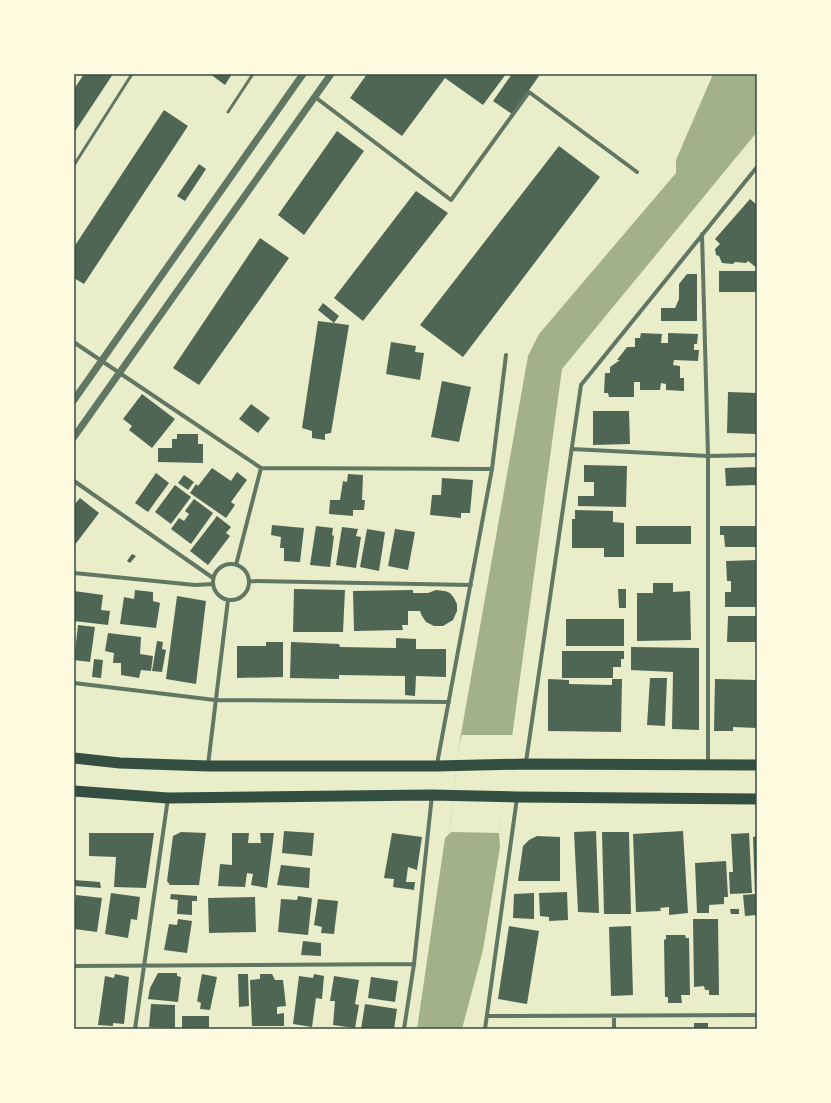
<svg xmlns="http://www.w3.org/2000/svg" width="831" height="1103" font-family="Spectral,serif">
	<style>
		.water { fill: #a3b18a }
		.pier { fill: #e9edc9 }
		.building { fill: #4f6655 }
		.lines { fill: none; stroke-linecap: round; stroke-linejoin: round }
		.service { stroke: #617663; stroke-width: 3 }
		.minor { stroke: #617663; stroke-width: 4 }
		.tertiary { stroke: #617663; stroke-width: 7 }
		.trunk { stroke: #344e41; stroke-width: 11 }
		.neatline { fill: none; stroke: #344e41; stroke-width: 1.5 }
	</style>
	<rect width="100%" height="100%" fill="#e9edc9"/>
	<path class="water" d="M713 74H757V132L562 369 499 833 500 847 483 950 462 1029H417L445 838 449 834 459 745 528 356 539 334 676 173V160Z"/>
	<path class="pier" d="M462 735H513L499 833 452 832 449 834 459 745Z"/>
	<path class="building" d="M84 74H113L74 133V89Z
		M210 74H232L225 85Z
		M367 74H506L483 105 445 78 402 136 350 98Z
		M512 74H537L539 76 512 114 493 101Z
		M164 110 188 126 84 284 74 278V247Z
		M337 131 364 151 304 235 278 215Z
		M559 146 600 177 463 357 420 325Z
		M199 164 206 169 185 201 177 196Z
		M416 191 448 213 363 321 334 298Z
		M750 199 757 205V268L748 261 746 263 735 262 733 264 722 263 719 256 716 255 715 249 720 244 715 239Z
		M260 238 289 258 199 385 173 368Z
		M719 271H757V292H719Z
		M687 274H697V321H661V308H675L679 299V284Z
		M323 303 339 316 334 323 318 310Z
		M318 321 349 325 331 433 325 434V440L312 438V431L302 428Z
		M641 333 662 334 661 343H668V333L698 334 697 344H694V350H699L698 361 674 360 673 365 680 366V378H684V391L666 390V384L661 383 660 390H640V382H634V397H609L608 393H604L605 373H610V367L620 360H617L627 347H635V338H640Z
		M391 342 416 346 415 352 424 353 420 380 386 374Z
		M442 381 471 387 459 442 431 437Z
		M728 392 757 393V434L727 433Z
		M142 394 175 419 152 448 129 430 132 426 123 419Z
		M251 404 270 418 258 433 239 419Z
		M593 411H629L630 444 593 445Z
		M177 434H198V444H203V463L158 462V448H172V439H177Z
		M584 465 627 466 626 507 578 506V496H594V482H584Z
		M757 467V485L726 486 725 468Z
		M212 468 231 481 237 472 247 480 231 502 235 505 226 518 190 493 196 484 198 486Z
		M156 473 169 483 148 512 135 503Z
		M348 474 363 475 362 500H365L364 510H353V516L329 514 330 500H340L343 481 347 482Z
		M184 475 194 482 188 490 178 483Z
		M442 478 473 480 470 513H461V518L430 515 432 495H441Z
		M175 485 191 497 171 524 155 512Z
		M80 498 99 513 74 546V505Z
		M194 499 213 513 191 544 171 529 179 518 184 521 189 514 185 511Z
		M575 510 613 511V522L624 523V557H604V548H572V519H575Z
		M217 516 231 527 226 533 230 536 208 565 190 551Z
		M272 525 304 528 300 562 284 561V548H280L281 537 271 535Z
		M316 526 333 528 332 535 334 536 330 567 310 565Z
		M636 526H691V544H636Z
		M720 526H757V547H725L724 535H720Z
		M342 527 358 529 356 536 361 537 356 568 336 565Z
		M367 529 385 532 379 571 360 567Z
		M395 529 415 532 408 570 388 566Z
		M132 554 136 556 130 563 127 561Z
		M757 560V607H725V592H731V581H727L726 561Z
		M653 583H673V592L690 591 691 640 637 641V593H653Z
		M294 589 345 590 343 632H293Z
		M618 589H626V608H619Z
		M135 590 153 592V601L160 603 156 628 120 624 124 597 134 599Z
		M413 590V593H428L436 590 445 591 450 593 454 598 457 604V611L453 620 443 626H434L426 622 422 616 420 611H408V625H402L403 630 354 631 353 591Z
		M74 591 103 595 101 610 110 611 108 625 74 621Z
		M177 596 206 601 196 684 166 679Z
		M728 616H757L756 642H727Z
		M566 619H624V646H566Z
		M78 625 95 627 90 662 74 660Z
		M108 633 141 637 140 654 153 656 151 671 141 670 139 678 121 675V663H113L114 653 105 651Z
		M396 638 416 639V649H446V677L416 676 415 696 405 695V676L339 675V679L290 678 291 642 339 644 340 647 396 648Z
		M157 641 163 642 162 649 166 650 162 672 152 671Z
		M266 642H283V677L237 678V646H266Z
		M631 647 699 648V730L672 729 673 672 631 670Z
		M562 651H624V659H621V667H613V678H562Z
		M94 659 103 660 101 678 92 677Z
		M650 678H667L665 726 647 725Z
		M548 679 569 680V684L612 685V679H622L621 732 548 731Z
		M715 679 757 680V728L733 727V731H714Z
		M284 831 314 833 312 856 282 853Z
		M596 831 599 913 578 912 574 832Z
		M683 831 688 913 669 915V907L660 908 661 911 636 912 633 834Z
		M181 832 206 833 199 885H170L167 881 173 836Z
		M602 832H629L631 914H604Z
		M89 833H154L146 888 114 887 116 857 89 856Z
		M232 833H249L248 843H261L260 833H274L267 888 251 885 253 874 247 873 245 887 218 886 220 864 232 865Z
		M392 833 422 837 417 870 408 867 406 882H415L414 890 393 887 394 879 384 878Z
		M749 833 752 893 730 894 729 872H733L731 834Z
		M537 836 560 837V881H518L523 846 529 840Z
		M757 836V915L745 916 743 895 755 894 753 837Z
		M726 861 728 897H724V904L709 905V913H697L695 863Z
		M281 865 310 868 309 888 277 885Z
		M74 880 100 882 101 888 74 886Z
		M567 892 568 920 549 921V917L540 916 539 893Z
		M111 893 140 897 137 920 131 919 128 938 105 934Z
		M534 893V919L513 918 514 894Z
		M171 894 197 896V901H192V915L177 914 178 900 170 899Z
		M76 895 102 898 97 932 74 929V912Z
		M298 896 312 898 308 935 278 932 281 899 297 900Z
		M255 897 256 932 209 933 208 898Z
		M318 899 338 901 334 934 321 933 322 927 314 925Z
		M730 909H739V914H731Z
		M178 919 192 921 187 953 164 950 169 924 177 925Z
		M693 919H718L719 995H709V990H705L704 986 694 987Z
		M509 926 539 931 527 1004 498 999Z
		M631 926 633 995 611 996 609 927Z
		M666 935H685L686 938H689L690 995H681L682 1003H668V997H665L664 940 666 939Z
		M303 941 321 943V956L301 955Z
		M158 973H177V976L181 977 178 1002 148 999 150 988Z
		M115 974 129 977 124 1024 113 1023V1026L98 1025 105 976 114 978Z
		M202 974 217 977 210 1010 200 1009 201 1003 197 1001Z
		M238 974H248L249 1006 239 1007Z
		M260 974H272L275 980H283L286 1006 277 1007V1014L284 1013V1026H252L250 980 260 979Z
		M314 974 324 976 322 999 316 998 312 1027 293 1024 299 976 313 978Z
		M334 976 359 980 355 1004 359 1005 355 1028 333 1025 335 1001H330Z
		M371 977 398 981 395 1002 368 998Z
		M151 1004 175 1005V1028L149 1027Z
		M365 1004 397 1009 394 1029H361Z
		M182 1016H209V1028H182Z
		M694 1023H708V1029H694Z"/>
	<g class="lines">
		<path class="service" d="M228 112 253 74
			M74 165 132 74"/>
		<path class="minor" d="M315 97 451 200 529 92 637 172
			M702 234 708 456V764
			M75 343 261 468 492 469
			M572 449 708 456 757 455
			M74 481 213 578
			M213 582a18 18 0 1 1 36 0a18 18 0 1 1-36 0Z
			M236 565 261 468
			M74 573 195 585 213 584
			M249 581 471 585
			M74 683 215 700 449 702
			M526 762 581 385 757 167
			M437 764 492 469 506 355
			M208 765 228 600
			M74 966 414 964
			M488 1016 757 1015
			M614 1016V1029
			M135 1029 168 798
			M404 1029 414 964 432 795
			M485 1029 517 798"/>
		<path class="tertiary" d="M74 400 303 74
			M74 437 331 74"/>
		<path class="trunk" d="M74 758 120 763 208 766H437L526 764 757 765
			M74 791 168 798 432 795 517 797 757 799"/>
	</g>
	<rect width="831" height="1103" fill="none" stroke="#fefae0" stroke-width="150"/>
	<rect x="75" y="75" width="681" height="953" class="neatline"/>
</svg>
